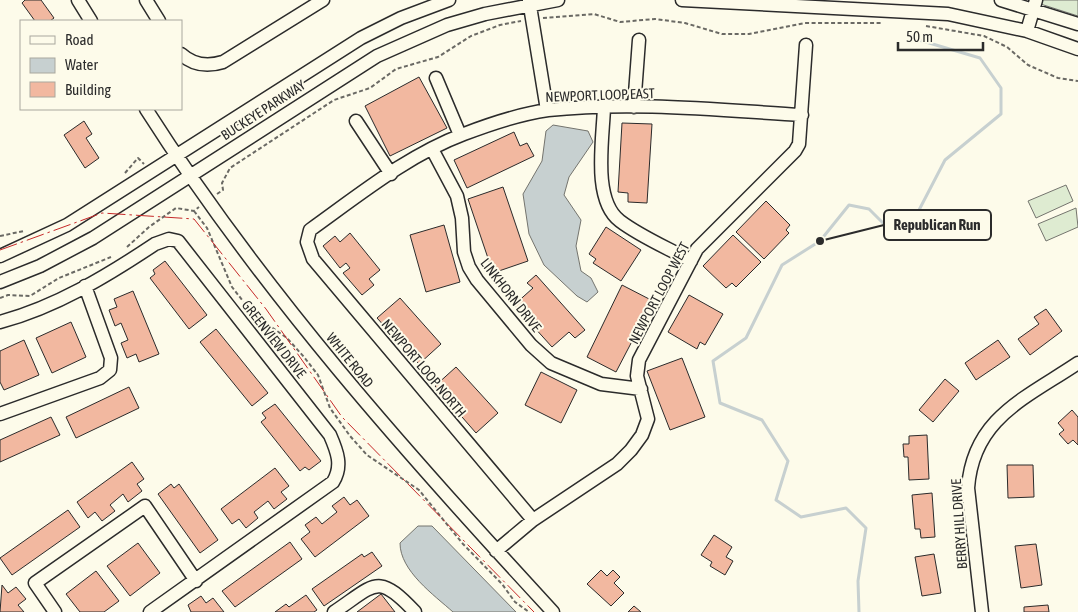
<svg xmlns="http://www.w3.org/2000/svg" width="1078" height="612" font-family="'Asap Condensed',sans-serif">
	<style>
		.green { fill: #deebd1; stroke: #74746e }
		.water { fill: #c7d0d0; stroke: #74746e }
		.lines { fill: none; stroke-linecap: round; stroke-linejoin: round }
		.stream { stroke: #c7d0d0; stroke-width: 3 }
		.building { fill: #f2b8a0; stroke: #2b2b2b }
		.minor-casing { stroke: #2b2b2b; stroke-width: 15 }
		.path { stroke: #6a6964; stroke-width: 2; stroke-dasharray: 4 2.5; stroke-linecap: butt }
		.minor { stroke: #fdfbea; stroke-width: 12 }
		.power { stroke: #c62828; stroke-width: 1; stroke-dasharray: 18 4 2.5 4; stroke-linecap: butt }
		.labels { text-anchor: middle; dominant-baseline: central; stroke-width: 4; stroke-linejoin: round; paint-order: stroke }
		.street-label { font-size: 14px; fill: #2b2b2b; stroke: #fdfbea }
		.leader { fill: none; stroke: #2b2b2b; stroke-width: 2 }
		.callout-dot { fill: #2b2b2b; stroke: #fdfbea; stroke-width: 2 }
		.callout { fill: #fdfbea; stroke: #2b2b2b; stroke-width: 2 }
		.callout-label { font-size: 15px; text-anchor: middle; font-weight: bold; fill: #2b2b2b }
	</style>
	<rect width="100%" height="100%" fill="#fdfbea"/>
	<path class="green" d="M1028 0H1078V16Z
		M1066 185 1073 201 1036 218 1028 201Z
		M1076 208 1078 227 1046 241 1038 224Z"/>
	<path class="water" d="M553 125 588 131 593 142 569 177 564 195 581 220 576 246 581 271 591 278 598 292 587 302 577 296 544 265 529 234 523 194 542 161 546 131Z
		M418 526H432L516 612H453C434 595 400 571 400 543Z"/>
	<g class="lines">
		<path class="stream" d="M859 612 858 581 866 528 846 508 801 517 776 500 788 461 762 420 720 403 713 361 746 338 782 265 820 241 849 205 869 209 884 224 918 212 945 160 1001 114V88L980 58 919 40"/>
	</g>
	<path class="building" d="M25 0H41L54 18 50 21H35L22 3Z
		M419 77 447 128 390 156 365 106Z
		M84 121 92 134 86 138 99 158 85 168 64 135Z
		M622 123 652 124 647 203 628 202V193L618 192Z
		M514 132 520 146 527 143 534 156 467 188 454 160Z
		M503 187 528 261 493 273 468 199Z
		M766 201 790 225 786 230 789 233 764 259 736 232Z
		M444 225 460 282 426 292 410 235Z
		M606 227 641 250 621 281 593 263 596 259 589 254Z
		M350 233 380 270 369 279 374 285 362 295 343 273 350 268 346 263 340 268 323 246 335 236 340 242Z
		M733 235 761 262 736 287 732 283 726 288 703 266Z
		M165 261 207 315 189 329 150 278 155 274 153 270Z
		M536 275 585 330 575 338 569 332 552 347 514 305 533 288 527 283Z
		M622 285 653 301 616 372 587 357Z
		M133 291 159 354 139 362 136 354 127 358 121 343 128 340 121 323 115 326 109 310 117 307 114 299Z
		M689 295 723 314 705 345 700 342 697 349 668 332Z
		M400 298 441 344 419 364 377 318Z
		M1046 309 1062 331 1030 355 1018 339 1039 324 1034 317Z
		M71 322 86 357 52 373 36 338Z
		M216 329 268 393 252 406 200 342Z
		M24 340 39 375 4 390 0 382V351Z
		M998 340 1010 357 976 380 965 363Z
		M682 358 705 417 670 430 647 371Z
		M456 367 498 413 476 433 435 386Z
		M541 372 577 390 561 423 525 405Z
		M945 379 959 391 933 422 919 410Z
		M129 387 139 408 76 438 66 417Z
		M275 404 321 461 309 470 305 467 300 471 261 422 266 418 262 413Z
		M1072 410 1078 417V445L1073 440 1068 444 1059 434 1064 430 1058 423Z
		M51 417 60 435 0 462V440Z
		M927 435 929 479 909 480 908 457H904L903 444H909V436Z
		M132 462 144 479 137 484 142 491 128 502 123 494 110 505 115 511 102 521 95 512 88 518 77 502Z
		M1007 465H1033L1034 497 1008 498Z
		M275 468 289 486 281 492 287 499 274 509 268 501 254 512 258 518 246 528 239 519 232 524 221 509Z
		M171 484 174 488 179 484 218 540 200 553 158 494Z
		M932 493 935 537 921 538 920 529H915L912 495Z
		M344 497 350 505 357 500 369 516 315 557 301 539 310 532 305 525 316 517 322 524 337 512 332 506Z
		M68 510 80 527 12 575 0 558Z
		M714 535 732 547 726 557 733 561 725 575 710 566 712 562 701 555Z
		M290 542 302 559 235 607 222 591Z
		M138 543 160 573 130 596 107 566Z
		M1036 544 1042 585 1021 588 1015 546Z
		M372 552 382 566 324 606 312 589 362 554 364 557Z
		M934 554 941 593 922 596 915 557Z
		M601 570 607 576 613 570 620 577 614 583 624 593 611 606 587 584Z
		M96 571 119 601 104 612H80L66 594Z
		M2 585 8 593 16 587 26 599 18 605 24 612H0Z
		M381 594 395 612H357Z
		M306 595 317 610 314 612H275L286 604 289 607Z
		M201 596 206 603 213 598 224 612H191L188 605Z
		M1048 605 1049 612H1024V607Z
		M634 606 641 612H628Z"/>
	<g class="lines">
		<defs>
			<path id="minor" d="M78 0 91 21
				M146 0 159 21
				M529 0 547 110
				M682 0 948 14 1027 31 1078 49
				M1001 0 1078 24
				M1027 31 1036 0
				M181 54C193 65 207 67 223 62L323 0
				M436 78 460 135
				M604 107C603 139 592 200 620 221 641 237 668 248 691 261
				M634 107 639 40
				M146 109C262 291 407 454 553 612
				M356 121 391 174
				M432 149 457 196 462 218 464 252 469 267 477 280 531 345 551 363 601 384 641 389
				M0 256 67 225 361 38 401 18 449 0
				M0 282 40 266 93 238 377 56 447 25 485 14 558 0
				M0 322C56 307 107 276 155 244L169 239 178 241 330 435C337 451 343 466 333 482L150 612
				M0 414 100 378 110 370 111 358 85 286
				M533 520 313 259 307 242 310 230C359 195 408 155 464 134 490 124 520 114 548 110 632 101 718 110 802 115
				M496 551 533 520 617 464 631 450 642 435 648 419 637 376 639 360 697 249 795 151 799 144 806 45
				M55 612 35 583 145 506 196 581
				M334 612C376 584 377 572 415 612
				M982 612 968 488C973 418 1026 398 1078 363"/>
		</defs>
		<use href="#minor" class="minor-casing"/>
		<path class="path" d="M543 18 594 14 620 22 655 19 685 23 722 34H749L805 23H881
			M926 26 984 36 1007 47 1028 65 1058 78 1078 81
			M125 173 138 158 144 164
			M217 194 223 190 222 183 230 168 334 100 370 88 396 69 438 57 471 36 500 25 521 21
			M194 211 207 228 232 287 253 314 287 338 304 357 318 375 330 408 350 436 367 455 419 490 463 544 502 584 515 602 529 612
			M0 236 24 231
			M127 247 149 227 176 208 194 211 199 207
			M0 298 8 295 30 296 59 278 111 257"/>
		<use href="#minor" class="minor"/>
		<path class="power" d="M0 250 102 213 194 219 266 309 342 417 534 612"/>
	</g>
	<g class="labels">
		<g class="street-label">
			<text transform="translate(600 95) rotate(-2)">NEWPORT LOOP EAST</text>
			<text transform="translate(263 110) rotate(-33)">BUCKEYE PARKWAY</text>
			<text transform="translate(659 293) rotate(-62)">NEWPORT LOOP WEST</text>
			<text transform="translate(511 295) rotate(52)">LINKHORN DRIVE</text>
			<text transform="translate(274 339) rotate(52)">GREENVIEW DRIVE</text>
			<text transform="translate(350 360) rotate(51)">WHITE ROAD</text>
			<text transform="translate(424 368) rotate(50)">NEWPORT LOOP NORTH</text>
			<text transform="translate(959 524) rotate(-94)">BERRY HILL DRIVE</text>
		</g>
	</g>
	<path class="leader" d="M820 241L884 225"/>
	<circle class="callout-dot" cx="820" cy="241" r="5"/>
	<rect class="callout" x="884" y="210" width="107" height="30" rx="5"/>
	<g class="callout-label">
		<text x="937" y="230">Republican Run</text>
	</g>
	<rect x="20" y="20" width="162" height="90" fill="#fdfbea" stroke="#a9a89e"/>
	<rect x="30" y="36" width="25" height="8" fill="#fdfbea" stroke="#a9a89e"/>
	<text x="65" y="45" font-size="15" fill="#2b2b2b">Road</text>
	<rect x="30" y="58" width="25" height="15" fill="#c7d0d0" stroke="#a9a89e"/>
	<text x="65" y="70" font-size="15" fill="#2b2b2b">Water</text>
	<rect x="30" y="82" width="25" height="15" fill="#f2b8a0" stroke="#a9a89e"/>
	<text x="65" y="95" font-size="15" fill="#2b2b2b">Building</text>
	<path d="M898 42v8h85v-8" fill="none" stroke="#2b2b2b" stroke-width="2.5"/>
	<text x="906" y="42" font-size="15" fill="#2b2b2b" stroke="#fdfbea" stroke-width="4" paint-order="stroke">50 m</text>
</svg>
